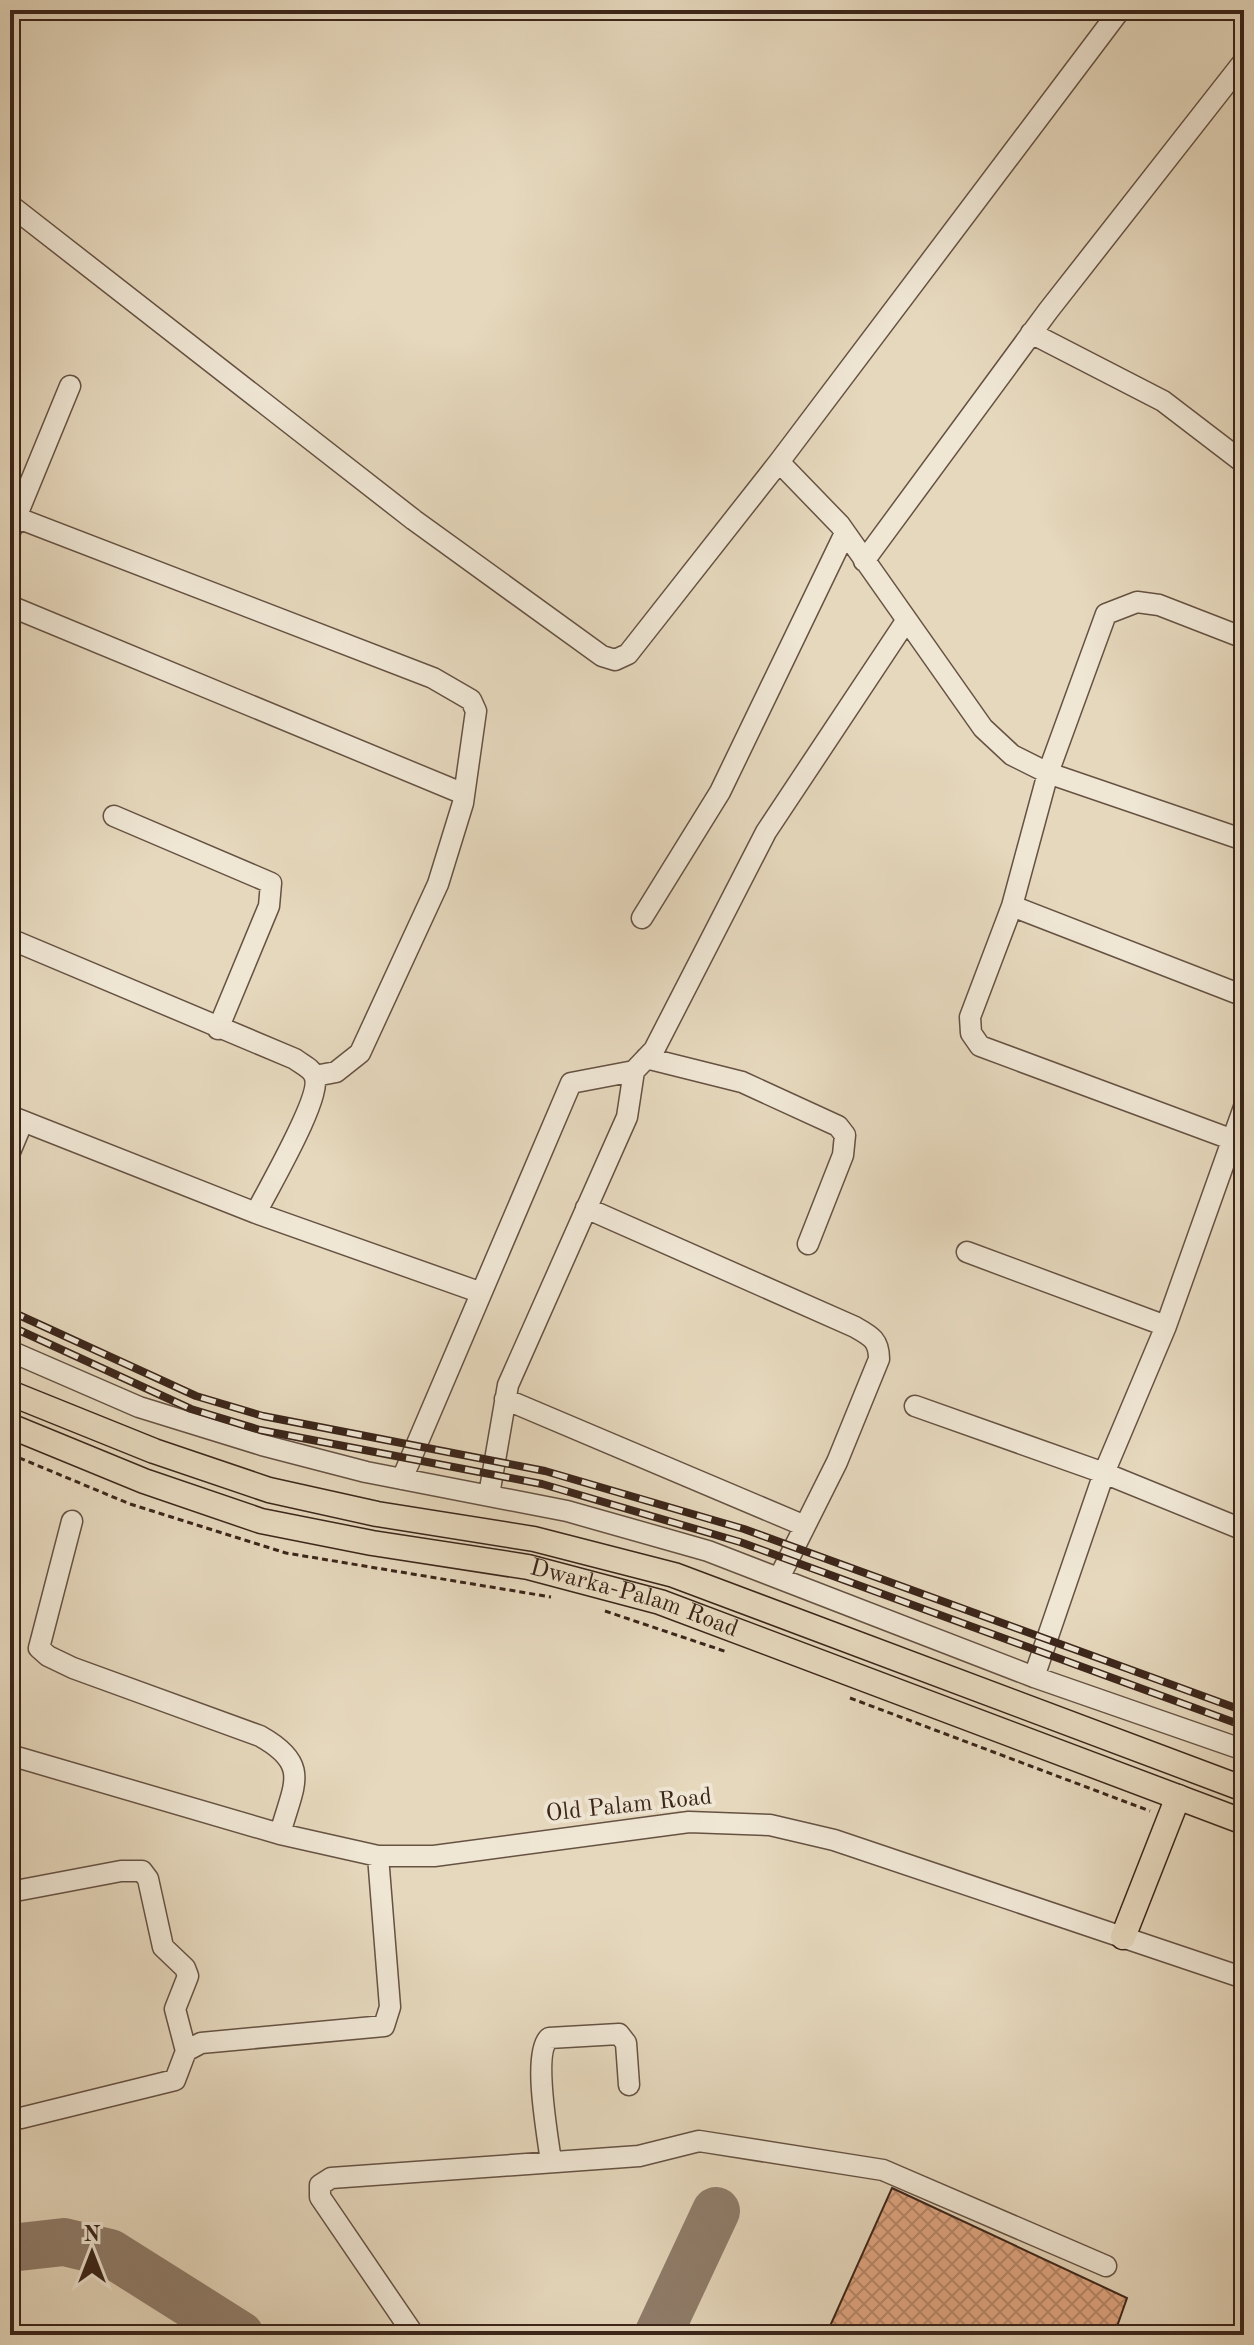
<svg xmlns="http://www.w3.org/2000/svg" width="1254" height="2345" font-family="'Old Standard TT',serif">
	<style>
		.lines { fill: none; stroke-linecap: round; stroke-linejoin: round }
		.taxiway { stroke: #907e6c; stroke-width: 48 }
		.building { fill: url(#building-cross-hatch); stroke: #3b251a; stroke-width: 2 }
		.minor-casing { stroke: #665243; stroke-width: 23 }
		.major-casing { stroke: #3b251a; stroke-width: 27 }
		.path { stroke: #3b251a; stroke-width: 3; stroke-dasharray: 6 4; stroke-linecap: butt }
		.minor { stroke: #efe6d4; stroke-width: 20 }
		.major { stroke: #e6d8bd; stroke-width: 24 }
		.rail-casing { stroke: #3b251a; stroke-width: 8 }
		.rail { stroke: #efe6d4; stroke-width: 5; stroke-dasharray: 15; stroke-linecap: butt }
		.labels { text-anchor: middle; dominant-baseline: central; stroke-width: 8; stroke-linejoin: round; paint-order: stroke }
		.street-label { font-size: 24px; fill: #3b251a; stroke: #efe6d4 }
	</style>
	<defs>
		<pattern id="building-cross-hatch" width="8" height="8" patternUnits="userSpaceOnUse" patternTransform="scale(2)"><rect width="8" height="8" fill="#e2a782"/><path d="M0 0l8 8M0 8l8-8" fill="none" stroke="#b8886a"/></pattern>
	</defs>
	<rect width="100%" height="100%" fill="#e6d8bd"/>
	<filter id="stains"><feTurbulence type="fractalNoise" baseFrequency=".0025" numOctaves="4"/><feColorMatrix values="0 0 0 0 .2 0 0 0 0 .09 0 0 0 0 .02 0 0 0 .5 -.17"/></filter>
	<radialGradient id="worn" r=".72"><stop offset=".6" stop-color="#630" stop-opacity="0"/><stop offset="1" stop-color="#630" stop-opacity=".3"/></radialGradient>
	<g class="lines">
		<path class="taxiway" d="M10 2248 64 2242 110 2253 240 2335
			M658 2335 716 2211"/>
	</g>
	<path class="building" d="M892 2188 1127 2298 1114 2335H826Z"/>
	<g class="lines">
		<defs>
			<path id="minor" d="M10 205 414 520 602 656 615 660 628 654 779 462 1120 10
				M1031 333 1163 401 1244 463
				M779 462 840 525 983 728 1012 755 1048 773 1244 840
				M10 515 433 678 471 700 476 711 463 803 438 884 360 1053 336 1072 315 1076
				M10 532 70 386
				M864 561 1048 311 1244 61
				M10 606 464 794
				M1244 638 1159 605 1137 602 1106 614 1048 773 1012 906 970 1017 971 1033 980 1046 1244 1144
				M114 816 271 883 269 906 218 1029
				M1012 906 1244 996
				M642 918 720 792 845 533
				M10 939 295 1059C301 1064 311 1068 314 1075 324 1095 267 1190 256 1213
				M646 1058 742 1082 838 1126 845 1135 843 1155 808 1244
				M10 1116 256 1213 479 1292
				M10 1152 23 1121
				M586 1208 855 1327C871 1336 879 1340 879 1359L837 1462 780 1576
				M967 1252 1166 1326
				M10 1351 139 1407 262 1445 366 1472 567 1511 708 1551 1034 1677 1244 1750
				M505 1399 805 1526
				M915 1406 1104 1473 1166 1326 1244 1107
				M402 1479 571 1083 634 1071 654 1050 766 832 906 621
				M489 1495 508 1385 627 1117 634 1071
				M72 1521 39 1648 48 1656 73 1668 260 1736C312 1765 293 1785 280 1834
				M1034 1677 1104 1473 1244 1530
				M10 1755 280 1834 378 1856H434L689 1822 770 1825 834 1840 1244 1978
				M10 1892 121 1871H142L148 1879 163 1947 185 1968 188 1976 175 2009 186 2051 175 2080 21 2118 10 2117
				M186 2051 201 2043 384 2026 390 2007 378 1856
				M551 2162C548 2137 532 2054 549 2038L619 2034 626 2043 629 2085
				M414 2335 320 2197V2185L331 2178 639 2156 699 2141 883 2170 1106 2266"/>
			<g id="major">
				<path d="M10 1393 154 1451 269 1490 377 1514 534 1539 674 1575 1244 1789"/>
				<path id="s1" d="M10 1426 144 1481 261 1521 372 1543 528 1567 660 1602 1244 1822"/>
				<path d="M1123 1937 1178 1797"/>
			</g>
		</defs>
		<use href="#minor" class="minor-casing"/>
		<use href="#major" class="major-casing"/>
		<path class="path" d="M10 1454 130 1504 286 1553 551 1597
			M605 1611 727 1652
			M850 1698 1150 1811"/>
		<use href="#minor" class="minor"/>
		<use href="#major" class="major"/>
		<defs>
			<path id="rail" d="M10 1311 196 1396 263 1416 545 1471 744 1529 1244 1711
				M10 1326 191 1409 260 1430 542 1484 740 1542 1244 1726"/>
		</defs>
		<use href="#rail" class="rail-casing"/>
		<use href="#rail" class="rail"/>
	</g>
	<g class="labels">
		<g class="street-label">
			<text stroke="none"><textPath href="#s1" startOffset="650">Dwarka-Palam Road</textPath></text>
			<text transform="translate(629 1806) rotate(-6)">Old Palam Road</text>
		</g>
	</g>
	<rect width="1254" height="2345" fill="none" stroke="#e6d8bd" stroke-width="40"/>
	<rect x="12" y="12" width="1230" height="2321" fill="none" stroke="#3b251a" stroke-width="4"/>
	<rect x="20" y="20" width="1214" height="2305" fill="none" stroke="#3b251a" stroke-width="2"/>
	<g transform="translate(92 2253)" stroke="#efe6d4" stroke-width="6" paint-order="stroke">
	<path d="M0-6L14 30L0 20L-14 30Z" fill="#3b251a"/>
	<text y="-12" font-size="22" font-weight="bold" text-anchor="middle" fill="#3b251a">N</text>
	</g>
	<rect width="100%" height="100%" filter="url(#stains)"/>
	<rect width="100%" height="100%" fill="url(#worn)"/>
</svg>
